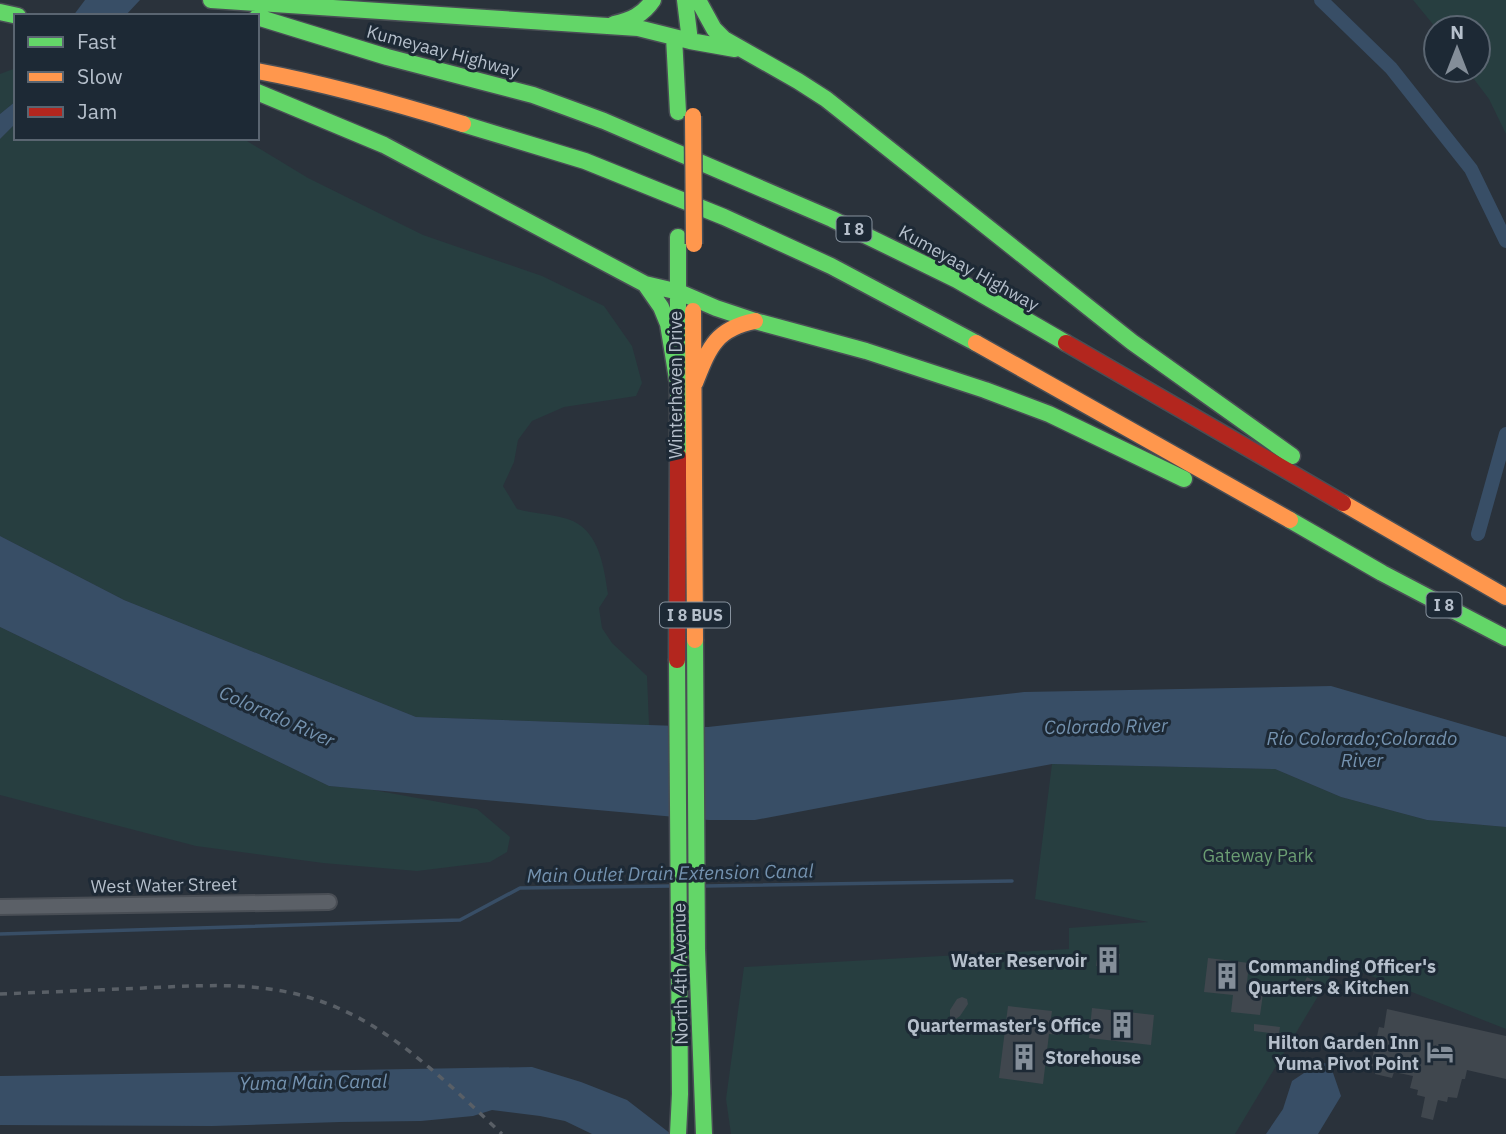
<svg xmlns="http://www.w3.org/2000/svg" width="1506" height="1134" font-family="'IBM Plex Sans',sans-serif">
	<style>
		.green { fill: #273e40 }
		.water { fill: #384e66 }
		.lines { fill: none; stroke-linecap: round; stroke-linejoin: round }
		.stream { stroke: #384e66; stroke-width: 3.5 }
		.canal { stroke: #384e66; stroke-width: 14 }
		.building { fill: #40474e }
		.street-casing { stroke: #494e55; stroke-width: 18 }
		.fast-casing { stroke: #494e55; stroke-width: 19 }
		.slow-casing { stroke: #494e55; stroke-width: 19 }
		.jam-casing { stroke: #494e55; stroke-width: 19 }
		.street { stroke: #5b6067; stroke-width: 14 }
		.fast { stroke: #63d668; stroke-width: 16 }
		.slow { stroke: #ff974d; stroke-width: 16 }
		.jam { stroke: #b3261e; stroke-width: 16 }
		.rail { stroke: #595f66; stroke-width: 3.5; stroke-dasharray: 7 7; stroke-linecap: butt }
		.slow-bridge-casing { stroke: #484f57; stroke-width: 19; stroke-linecap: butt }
		.slow-bridge { stroke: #ff974d; stroke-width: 16 }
		.labels { text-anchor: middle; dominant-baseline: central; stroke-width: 6; stroke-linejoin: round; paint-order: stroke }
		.shield { fill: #1d2935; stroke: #87929e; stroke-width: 2 }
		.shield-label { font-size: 16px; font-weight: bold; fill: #b5bfcb }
		.street-label { font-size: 18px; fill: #b5bfcb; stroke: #1d2935 }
		.park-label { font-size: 18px; fill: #6b9d73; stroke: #1d2935 }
		.poi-label { font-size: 18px; font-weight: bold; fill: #b5bfcb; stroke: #1d2935; text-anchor: end }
		.water-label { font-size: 19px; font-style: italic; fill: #7492af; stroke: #1d2935 }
	</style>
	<rect width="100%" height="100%" fill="#2a323b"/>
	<path class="green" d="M1413 0H1506V134L1489 99 1467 70H1478V28H1436Z
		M16 68V101L0 114V74Z
		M16 123V138H242L308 178 423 235 542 276 604 306 632 346 642 383 636 396 564 407 532 421 518 440 514 462 503 486 517 509C534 514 557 514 573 521 600 534 604 568 608 594L599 608 602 628 612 643 647 676 649 725 416 717 124 600 0 536V139Z
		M0 627 329 786 368 789 477 809 510 837 507 852 490 862 417 871 323 863 196 846 0 795Z
		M1052 764 1275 769 1341 797 1427 820 1506 827V1029L1338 963 1235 1134H731L726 1099 744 967 1069 949V928L1148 922 1035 899Z"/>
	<path class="water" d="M85 0H140L125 16H73Z
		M16 101V123L0 139V114Z
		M0 536 124 600 416 717 708 727 1024 692 1331 686 1506 737V827L1427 820 1341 797 1275 769 1052 764 755 820H709L329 786 0 627Z
		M1319 1063H1325L1331 1067 1341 1096 1318 1134H1266L1283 1109 1292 1081Z
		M532 1067 581 1082 627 1100 671 1134H592L565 1121 540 1116 492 1110 473 1116 421 1121 340 1122 212 1126 0 1125V1076Z"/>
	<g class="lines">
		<path class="stream" d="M706 886 1012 881
			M0 934 460 920 520 888 671 886"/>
		<path class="canal" d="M1321 0 1391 68 1471 169 1506 241
			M1478 534 1506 434"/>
	</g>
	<path class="building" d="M1098 951 1120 954 1118 968 1096 966Z
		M1208 958 1249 963 1246 992 1263 994 1260 1015 1231 1012 1233 995 1204 992Z
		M1307 977 1318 983 1313 993 1302 987Z
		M962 997 967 999 968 1004 960 1016 956 1019 950 1017V1010L957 999Z
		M1008 1006 1052 1011 1051 1018 1061 1019 1059 1035 1049 1034 1043 1084 999 1078Z
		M1092 1008 1154 1015 1151 1045 1089 1038Z
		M1387 1009 1506 1036V1079L1467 1070 1465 1079H1462L1457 1098 1448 1097 1447 1102 1438 1100 1433 1120 1421 1117 1425 1097 1417 1095 1418 1090 1410 1088 1413 1076 1394 1072 1392 1078 1375 1074 1376 1070 1370 1068 1379 1027 1384 1028Z
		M1254 1024 1280 1027 1279 1034 1254 1031Z"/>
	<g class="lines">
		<defs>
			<path id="street" d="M0 907 329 902"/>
			<path id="fast" d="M211 0 638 28 690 41 735 49
				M685 0 690 41
				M698 0 714 29 724 39 798 81 826 99 1132 342 1292 456
				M0 12 18 16
				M257 17 387 57 533 95 604 121 832 219 957 280 1066 343
				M614 24C631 20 643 15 653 0
				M674 37 678 112
				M257 92 384 145 645 284 661 307 668 324 677 379
				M463 124 585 161 724 217 831 266 976 343
				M645 284 679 292 716 308 755 321 866 351 985 390 1049 414 1184 479
				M678 456V237
				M1290 520 1382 573 1506 638
				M695 640 697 950 704 1134
				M677 660 680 1094 678 1134"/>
			<path id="slow" d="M257 71C327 84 395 103 463 124
				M693 311 695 640
				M976 343 1290 520
				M695 383C709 348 715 329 755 321
				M1343 503 1506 597"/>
			<path id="jam" d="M1066 343 1343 503
				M677 660 678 456"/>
		</defs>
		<use href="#street" class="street-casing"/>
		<use href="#fast" class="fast-casing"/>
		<use href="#slow" class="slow-casing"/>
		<use href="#jam" class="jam-casing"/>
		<use href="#street" class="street"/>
		<use href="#fast" class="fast"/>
		<use href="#slow" class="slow"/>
		<use href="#jam" class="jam"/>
		<path class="rail" d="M0 994C48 992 96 990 144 988 212 985 274 980 338 1008 398 1033 455 1090 502 1134"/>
		<defs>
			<path id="slow-bridge" d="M693 116 694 244"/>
		</defs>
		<use href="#slow-bridge" class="slow-bridge-casing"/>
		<use href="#slow-bridge" class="slow-bridge"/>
	</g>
	<defs>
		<symbol id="building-bare" viewBox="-9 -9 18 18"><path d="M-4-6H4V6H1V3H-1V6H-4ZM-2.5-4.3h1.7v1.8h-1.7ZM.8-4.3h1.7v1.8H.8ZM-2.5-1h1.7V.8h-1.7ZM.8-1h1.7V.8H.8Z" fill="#848e99" stroke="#1d2935" stroke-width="2.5" paint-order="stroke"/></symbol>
		<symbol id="hotel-bare" viewBox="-9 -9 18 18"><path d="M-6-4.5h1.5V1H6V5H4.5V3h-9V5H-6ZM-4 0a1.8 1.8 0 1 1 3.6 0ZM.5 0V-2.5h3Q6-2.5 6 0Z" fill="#848e99" stroke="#1d2935" stroke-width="2.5" paint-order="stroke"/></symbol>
	</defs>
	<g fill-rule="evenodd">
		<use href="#building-bare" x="1089" y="941" width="38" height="38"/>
		<use href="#building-bare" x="1208" y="957" width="38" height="38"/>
		<use href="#building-bare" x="1103" y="1006" width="38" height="38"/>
		<use href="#hotel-bare" x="1421" y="1033" width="38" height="38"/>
		<use href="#building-bare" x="1005" y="1038" width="38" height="38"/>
	</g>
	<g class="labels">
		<g class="shield">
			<rect x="836.5" y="216.5" width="35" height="25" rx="5"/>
			<rect x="1426.5" y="592.5" width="35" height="25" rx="5"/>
			<rect x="660" y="602.5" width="70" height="25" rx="5"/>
		</g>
		<g class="shield-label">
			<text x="854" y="229">I 8</text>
			<text x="1444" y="605">I 8</text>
			<text x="695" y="615">I 8 BUS</text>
		</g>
		<g class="street-label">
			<text transform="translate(443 51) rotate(15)">Kumeyaay Highway</text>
			<text transform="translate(969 268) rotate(29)">Kumeyaay Highway</text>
			<text transform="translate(675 385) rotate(-90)">Winterhaven Drive</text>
			<text transform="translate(164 885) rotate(-1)">West Water Street</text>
			<text transform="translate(680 974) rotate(-91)">North 4th Avenue</text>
		</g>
		<g class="park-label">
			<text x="1258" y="855">Gateway Park</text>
		</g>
		<g class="poi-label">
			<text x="1087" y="960">Water Reservoir</text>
			<text x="1248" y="966" text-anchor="start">Commanding Officer's<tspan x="1248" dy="21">Quarters &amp; Kitchen</tspan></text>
			<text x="1101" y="1025">Quartermaster's Office</text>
			<text x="1419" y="1042">Hilton Garden Inn<tspan x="1419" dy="21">Yuma Pivot Point</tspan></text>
			<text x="1045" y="1057" text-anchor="start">Storehouse</text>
		</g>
		<g class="water-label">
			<text transform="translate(277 716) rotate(24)">Colorado River</text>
			<text transform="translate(1106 726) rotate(-1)">Colorado River</text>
			<text x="1362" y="738">Río Colorado;Colorado<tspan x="1362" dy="22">River</tspan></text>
			<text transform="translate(670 873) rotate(-1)">Main Outlet Drain Extension Canal</text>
			<text transform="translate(313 1082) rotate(-1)">Yuma Main Canal</text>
		</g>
	</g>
	<rect x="14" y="14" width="245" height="126" fill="#1d2935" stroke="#5a6571" stroke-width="2"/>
	<rect x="28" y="37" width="35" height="10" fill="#63d668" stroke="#5a6571" stroke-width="2"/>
	<text x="77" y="49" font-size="21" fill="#b5bfcb">Fast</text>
	<rect x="28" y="72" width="35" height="10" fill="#ff974d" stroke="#5a6571" stroke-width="2"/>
	<text x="77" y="84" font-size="21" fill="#b5bfcb">Slow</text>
	<rect x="28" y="107" width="35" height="10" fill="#b3261e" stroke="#5a6571" stroke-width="2"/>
	<text x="77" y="119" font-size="21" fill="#b5bfcb">Jam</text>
	<g transform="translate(1457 49)"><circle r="33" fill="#1d2935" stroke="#5a6571" stroke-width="2"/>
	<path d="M0-5L12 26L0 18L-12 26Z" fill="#848e99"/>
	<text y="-10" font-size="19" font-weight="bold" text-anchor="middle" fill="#b5bfcb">N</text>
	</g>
</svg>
